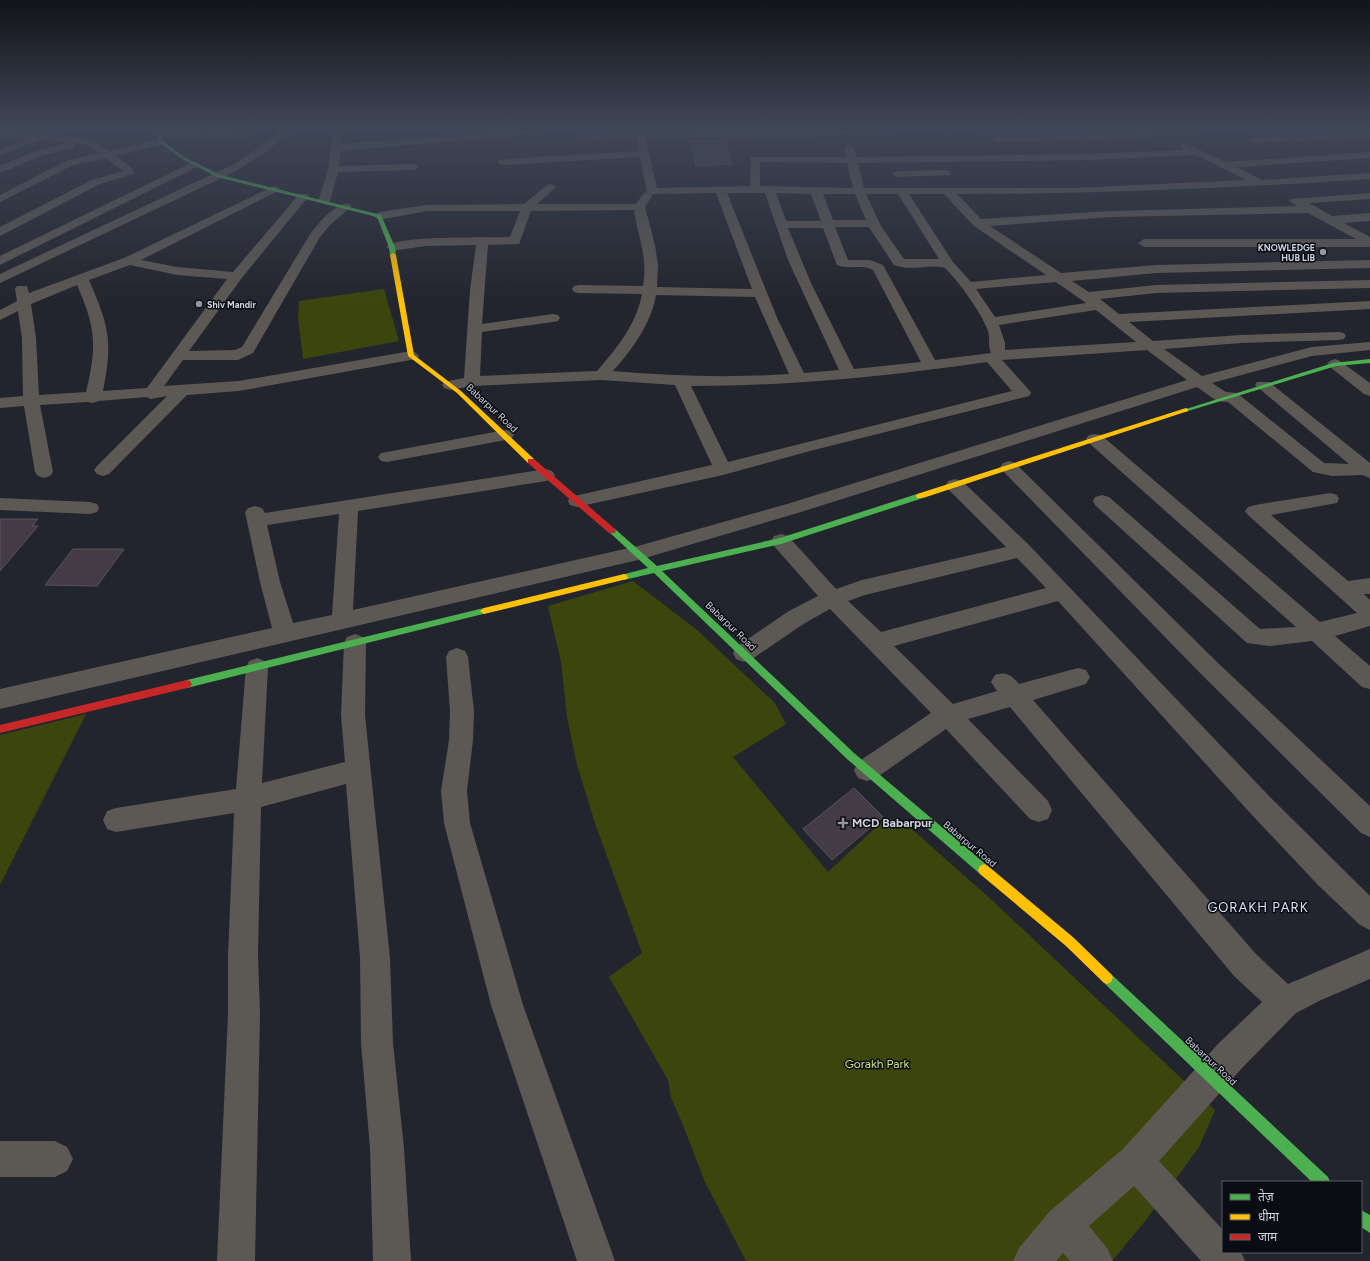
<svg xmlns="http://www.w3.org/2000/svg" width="1370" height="1261" font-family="Figtree,'Noto Sans Devanagari',sans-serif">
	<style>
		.green { fill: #3c460c }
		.building { fill: #443c45; stroke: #575359 }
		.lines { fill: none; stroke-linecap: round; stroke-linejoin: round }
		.street { fill: #5c5854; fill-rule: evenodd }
		.fast { fill: #4caf50; fill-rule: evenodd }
		.slow { fill: #ffc107; fill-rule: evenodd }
		.jam { fill: #c62828; fill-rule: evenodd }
		.poi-dot { fill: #9396a0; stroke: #0b0c13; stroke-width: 1.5 }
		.labels { text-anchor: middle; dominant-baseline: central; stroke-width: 3; stroke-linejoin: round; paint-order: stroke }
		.far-poi-label { font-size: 9px; font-weight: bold; fill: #d0d3dd; stroke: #0b0c13; text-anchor: end }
		.street-label { font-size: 10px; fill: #d0d3dd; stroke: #0b0c13 }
		.near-poi-label { font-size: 12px; font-weight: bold; fill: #d0d3dd; stroke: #0b0c13; text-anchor: start }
		.near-park-label { font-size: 12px; fill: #cde287; stroke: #0b0c13 }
		.near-neighbourhood-label { font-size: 13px; letter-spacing: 1px; fill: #dde2f8; stroke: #0b0c13 }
	</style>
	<rect width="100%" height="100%" fill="#23252e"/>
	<path class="green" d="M384 289 399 341 303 359 298 317 299 301Z
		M633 581 697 630 775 703 786 724 733 757 828 872 886 818 905 823 995 903 1215 1110 1199 1147 1146 1220 1112 1261H746L705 1182 681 1120 671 1098 668 1080 609 977 642 953 595 823 577 765 567 717 561 662 548 606Z
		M86 714 0 885V735Z"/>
	<path class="building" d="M725 140 732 164 696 166 691 141Z
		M0 519H38L32 526H38L0 571Z
		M73 549H124L97 586 45 585Z
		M854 788 883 817 832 860 803 829Z"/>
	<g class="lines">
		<path class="street" d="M192 126H202L201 131 247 132 252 135 247 138 156 137 151 134 156 131H192Z
			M284 126H295L269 150 234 172 0 283V274L236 163 261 146Z
			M334 126H344L341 144 563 126H604L599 129 341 151 339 166 414 164 419 167 414 170 338 172 330 201 324 204 318 201 327 174Z
			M936 126H1023L1018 129 798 137 645 138 657 188 750 186 751 157H846L844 148 849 145 854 148 856 157 1087 154 1184 150 1180 146 1185 143 1226 162 1370 152V158L1237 167 1262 180 1370 173V179C1232 188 1095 194 957 194L981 219 1111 211 1297 206 1289 201 1291 199 1370 193V199L1309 203 1332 216 1370 213V221L1344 223 1370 237V247H1144L1138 243 1144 239H1356L1308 213 1111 217 990 226 1061 273 1156 265 1370 260V268L1156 273 1072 281 1089 292 1156 285 1370 280V288L1156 293 1100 299 1119 314 1370 301V309L1129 322 1153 341 1241 335 1339 332 1344 333 1346 336 1344 339 1339 340 1241 343 1164 349 1202 376 1312 347 1370 342V350L1312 356 1212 383 1226 392 1237 393 1324 463 1349 464 1255 385 1257 382H1269L1370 463V478L1362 475 1332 476 1313 472 1228 402 1217 401 1197 387 801 512 638 560 0 709V689L272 628 260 582 245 512 248 508 255 506 262 508 265 513 546 469 552 471 555 475 552 479 546 481 358 511 353 610 638 546 787 504 1187 380 1147 350 1002 360 1029 390 1031 393 1029 396 810 451 723 475 577 507 570 505 568 501 570 497 712 465 675 385 601 380 472 386 450 390 444 388 442 385 444 382 464 378 470 290 476 245 425 246 392 251 386 247C394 235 491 238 510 237L520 211H427L379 220 373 216 379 212 427 205 524 204 547 185 551 184 556 187 537 204H636L644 193 647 192 640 157 502 165 497 162 502 159 639 151 637 138 579 140 577 138 582 135 640 132 798 131ZM1196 155 1246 180 1073 188H864L858 163 1087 160ZM760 162 847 163 853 188 760 186ZM716 193 752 289 657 287 658 265 655 245 645 207 653 194ZM727 193H765L788 260 839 370 804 373 778 320ZM776 193 811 194 821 221H786ZM823 194H855L866 220H833ZM866 194H898L939 259H904L881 226ZM909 194H944L974 226 1046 275 971 282 953 262ZM634 210C638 237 648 257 643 286L579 285 574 286 572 289 574 292 579 293 642 294C636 325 617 348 597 371L480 376 482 332 553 322 558 321 560 318 558 315 553 314 482 324 488 245 519 244 531 211ZM835 227H869L894 265C912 272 929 263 945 268 959 282 981 312 988 331 990 338 988 347 991 353L935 360 883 265 870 260H848ZM788 228H823L837 265C849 270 863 264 873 270L921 362 854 369 811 283ZM1056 282 1086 303 995 317 976 289ZM656 295 755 297 789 374C730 378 672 376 613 371 632 350 651 324 656 295ZM1096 310 1136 342 1005 350V343L999 325ZM987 362 1012 391 728 462 691 386C791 386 889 376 987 362ZM339 514 332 615 293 623 280 582 267 525Z
			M1226 126H1278L1273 129 1113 139 999 142 994 139 999 136 1113 133Z
			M0 130 86 138 96 141 109 151 161 139 166 142 164 144 116 156 130 166 134 172 133 174 100 184 0 236V227L92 180 123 171 106 158 73 165 0 202V195L66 161 99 153 88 145 73 143 75 145 74 147 41 156 0 173V166L33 152 69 142 41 140 0 155V149L29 139 0 136Z
			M1370 132V138L1254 143 1249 140 1254 137Z
			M195 161 200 164 199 166 0 265V256Z
			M946 170 950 171 951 173 950 175 897 177 892 174 897 171Z
			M274 186 278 187 280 189 278 191 141 260 177 267 233 272 299 194H307L309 196 307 198 241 279 189 351 235 350 242 347 309 236C316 226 337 200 350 204L352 206 330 225 320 237 253 353 238 360H183L164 386 239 381 411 351 416 353 419 356 416 359 239 391 187 395 109 474 103 476 97 474 94 470 97 466 167 396 151 399 146 397 99 401 93 403 88 402 40 405 53 472 50 476 44 478 38 476 35 472 24 406 0 408V398L23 396 22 338 18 311 0 320V310L17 301 15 289 17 286H27L29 293 124 258ZM130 265 177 275 227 279 147 388 103 391C113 340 109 327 89 280ZM77 285C96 328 97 346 86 392L39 395 36 338 31 304Z
			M1335 359 1340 361 1370 383V396L1364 394 1330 367 1327 364 1330 361Z
			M505 430 511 431 514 435 511 439 387 462 381 461 378 457 381 453 387 452Z
			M1095 434 1101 435 1320 622 1357 613 1248 515 1245 511 1248 507 1255 505 1330 493 1337 495 1339 499 1337 503 1271 515 1348 581 1370 578V594H1364L1370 600V626L1335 636 1370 666V689L1362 687 1312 641 1269 646 1247 643 1095 505 1093 501 1095 497 1102 495 1109 497 1260 629 1296 627 1089 443 1086 439 1089 435Z
			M1009 461 1015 463 1218 663 1370 806V837L1361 833 1202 675 1003 471 1000 467 1003 463Z
			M955 479 962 481 1029 545 1270 797 1370 896V930L1360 925 1318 885 1252 815 1058 601 894 646 953 704 997 691 991 682 995 675C1007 671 1011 675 1019 684L1078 668 1086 670 1090 677 1086 684 1033 700 1256 954 1288 984 1370 949V979L1319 1001 1296 1013 1242 1068 1159 1161 1223 1230V1252H1241L1245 1261H1201L1134 1186 1089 1226 1107 1248 1113 1261H1070L1063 1253 1056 1261H1013L1019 1248 1050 1211 1123 1149 1218 1044 1262 1002 1234 976 1010 707 968 719 1048 801 1052 810 1048 819 1039 822 1030 819 946 729 876 778 867 781 858 778 854 770 858 762 931 713 830 609 805 623 752 659 744 662 736 659 733 653 736 647 789 611 818 596 774 546 771 541 774 536 781 534 788 536 836 589 862 580 1006 547 948 489 946 485 948 481ZM1017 558 1046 588 881 632 848 601 865 595Z
			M0 498 90 502 97 504 99 508 97 512 90 514 0 510Z
			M355 634 363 637 366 643 365 715 390 958 393 1043 404 1148 411 1261H373L370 1148 361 1043 360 958 346 784 261 807 258 955 260 1014 255 1261H217L228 1014V955L234 813 116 832 107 829 103 820 107 811 116 808 236 789 246 667 249 661 257 658 265 661 268 667 262 783 345 762 341 715 344 643 347 637Z
			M457 648 465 651 468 657 474 711 473 740 467 791 470 823 523 1005 615 1261H577L491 1005 444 823 441 791 449 740 450 711 446 657 449 651Z
			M0 1141H55L67 1147 73 1159 67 1171 55 1177H0Z"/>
		<path class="fast" d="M152 126H156L163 141 184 157 221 175 381 215 395 247 396 255 393 257 390 255 389 247 377 217 217 177 182 159 160 143Z
			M1370 359V363L1336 366 1188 411 1186 412 1183 410 1333 363Z
			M917 494H923L924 496 923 498 781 544 662 571 854 753 988 866 990 870 988 874 984 876 980 874 847 759 654 573 624 580 621 579 620 577 621 575 648 568 608 531 612 528 615 529 657 566 780 538Z
			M484 608 488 611 487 613 187 688 184 687 182 684 184 681 187 680Z
			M1107 972 1111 974 1328 1177 1330 1182H1312L1103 982 1101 978 1103 974Z
			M1361 1210 1370 1215V1233L1361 1227Z"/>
		<path class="slow" d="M393 253 396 255 414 355 461 391 534 459V463H528L457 393 408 356 390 255Z
			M1186 408 1188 409V411L923 498H917L916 496 917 494Z
			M624 574 627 575 628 577 627 579 484 614 480 611 484 608Z
			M984 864 988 866 1074 938 1111 974 1113 978 1111 982 1107 984 1103 982 1066 946 980 874 978 870 980 866Z"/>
		<path class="jam" d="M528 459H534L615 529 616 531 615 533H609L528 463Z
			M187 680 190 681 192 684 190 687 187 688 0 733V725Z"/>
	</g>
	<linearGradient id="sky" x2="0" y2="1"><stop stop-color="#131419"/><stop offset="0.42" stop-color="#3f4657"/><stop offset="1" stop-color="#3f4657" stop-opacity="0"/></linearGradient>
	<rect width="1370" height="303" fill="url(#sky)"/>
	<g class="poi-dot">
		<circle cx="1323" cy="252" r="4"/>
		<circle cx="199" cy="304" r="4"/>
		<path d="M841 817h4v4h4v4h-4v4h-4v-4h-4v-4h4z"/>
	</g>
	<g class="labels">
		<g class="far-poi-label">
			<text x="1315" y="247">KNOWLEDGE<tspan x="1315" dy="10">HUB LIB</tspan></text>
			<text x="207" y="304" text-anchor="start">Shiv Mandir</text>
		</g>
		<g class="street-label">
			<text transform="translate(492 408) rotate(43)">Babarpur Road</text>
			<text transform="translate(731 626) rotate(44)">Babarpur Road</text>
			<text transform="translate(970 844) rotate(40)">Babarpur Road</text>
			<text transform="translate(1211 1061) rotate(43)">Babarpur Road</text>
		</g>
		<g class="near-poi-label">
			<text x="852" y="823">MCD Babarpur</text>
		</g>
		<g class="near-park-label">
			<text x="877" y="1064">Gorakh Park</text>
		</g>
		<g class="near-neighbourhood-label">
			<text x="1258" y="907">GORAKH PARK</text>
		</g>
	</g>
	<rect x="1222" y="1181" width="140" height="72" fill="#0b0c13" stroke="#5a5c64"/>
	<rect x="1230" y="1194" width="20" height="6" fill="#4caf50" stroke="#5a5c64"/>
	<text x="1258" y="1201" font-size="12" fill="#d0d3dd">तेज़</text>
	<rect x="1230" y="1214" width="20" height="6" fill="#ffc107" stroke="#5a5c64"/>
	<text x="1258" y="1221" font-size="12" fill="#d0d3dd">धीमा</text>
	<rect x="1230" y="1234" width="20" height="6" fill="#c62828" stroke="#5a5c64"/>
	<text x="1258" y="1241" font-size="12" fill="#d0d3dd">जाम</text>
</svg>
